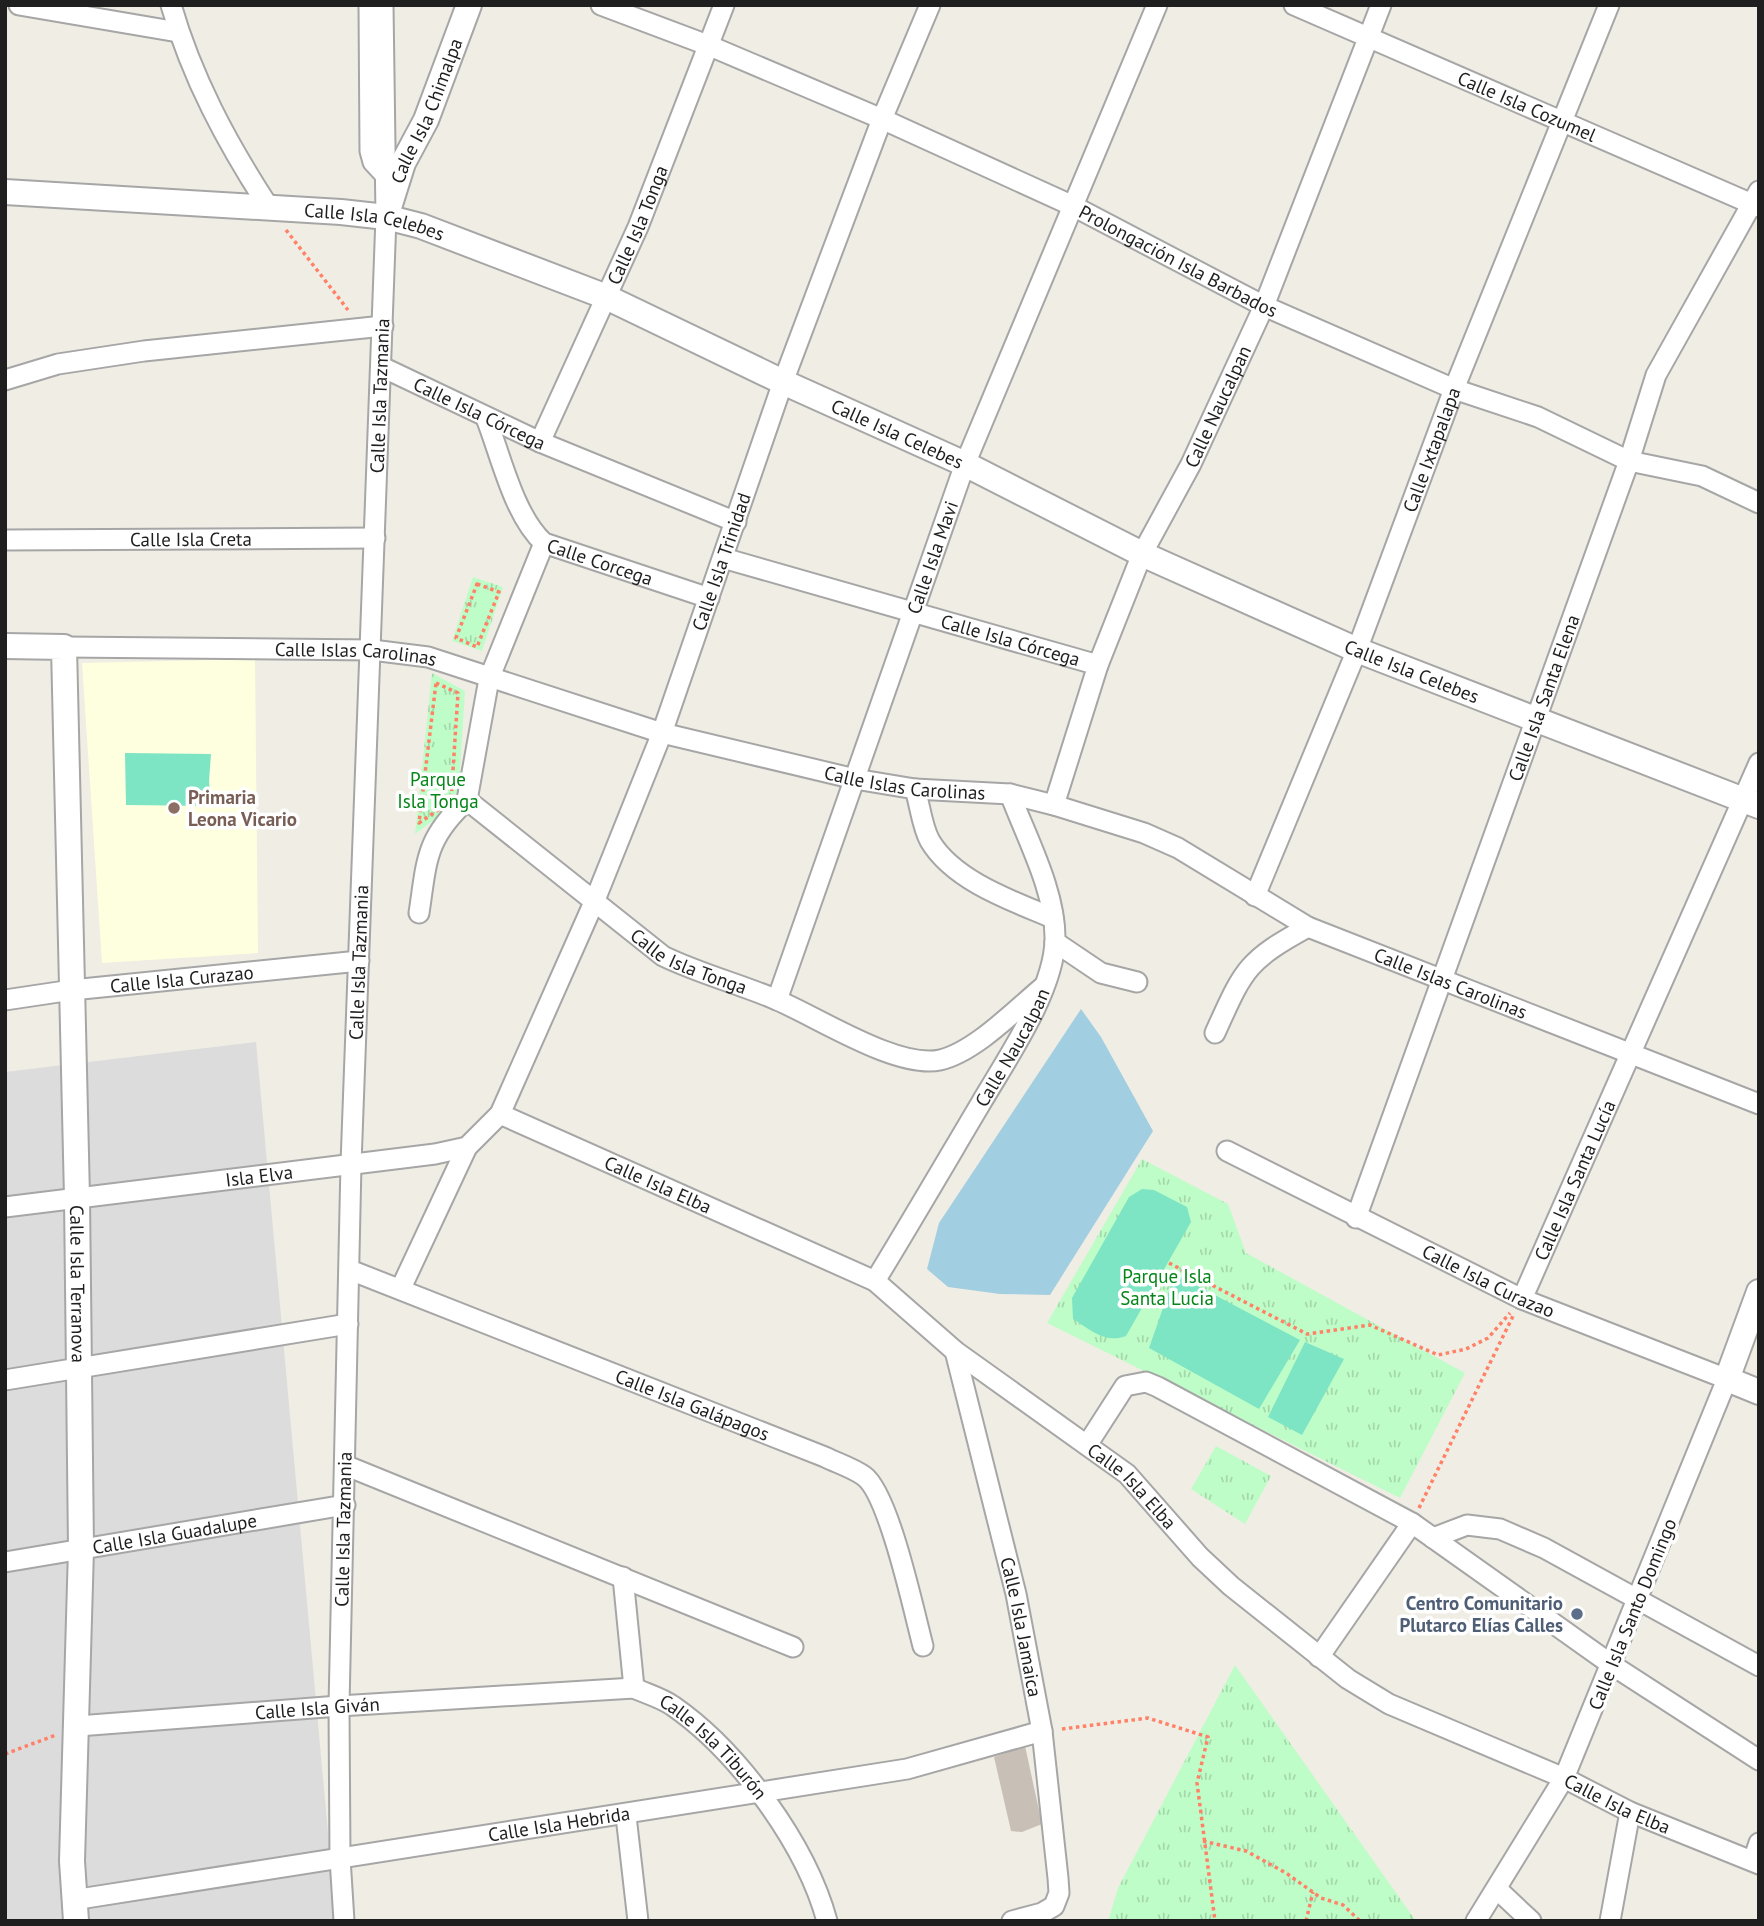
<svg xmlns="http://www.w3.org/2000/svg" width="1764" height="1926" font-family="'PT Sans',sans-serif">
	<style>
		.residential { fill: #dddcdc }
		.education { fill: #fdffdf }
		.park { fill: url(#park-tufts) }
		.pitch { fill: #7de4c4 }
		.water { fill: #a2cee1 }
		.building { fill: #c8c0b7 }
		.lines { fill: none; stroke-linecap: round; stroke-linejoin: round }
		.minor-casing { stroke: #a6a6a6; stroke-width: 23 }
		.tertiary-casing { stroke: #a6a6a6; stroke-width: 28 }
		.path { stroke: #ff8167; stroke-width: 3.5; stroke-dasharray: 3.5 3.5; stroke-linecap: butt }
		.minor { stroke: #fff; stroke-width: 19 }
		.tertiary { stroke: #fff; stroke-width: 24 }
		.education-dot { fill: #8d6e63; stroke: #fff; stroke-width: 2.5 }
		.service-dot { fill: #5c6f8a; stroke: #fff; stroke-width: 2.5 }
		.labels { text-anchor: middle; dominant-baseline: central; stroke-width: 7; stroke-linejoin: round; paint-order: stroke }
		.street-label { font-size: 19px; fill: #1f1f1f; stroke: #fff }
		.park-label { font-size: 19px; fill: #048618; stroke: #fff }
		.education-label { font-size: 19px; font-weight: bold; fill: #785e54; stroke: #fff; text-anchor: start }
		.service-label { font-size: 19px; font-weight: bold; fill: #4e5e75; stroke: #fff; text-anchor: end }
	</style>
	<defs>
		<pattern id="park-tufts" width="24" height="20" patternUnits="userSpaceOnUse" patternTransform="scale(1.75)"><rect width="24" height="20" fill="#bffdc8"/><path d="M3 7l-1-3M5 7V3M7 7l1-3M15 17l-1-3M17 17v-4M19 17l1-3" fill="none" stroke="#a4d8ab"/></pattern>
	</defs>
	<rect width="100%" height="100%" fill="#f0ede4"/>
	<path class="residential" d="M256 1042 336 1921H5V1072Z"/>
	<path class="education" d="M255 659 258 953 102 963 82 663Z"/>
	<path class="park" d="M473 577 503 587 482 651 452 641Z
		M432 673 465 691 458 802 415 834Z
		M1142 1159 1228 1204 1246 1253 1465 1373 1400 1498 1047 1323Z
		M1216 1446 1271 1476 1245 1524 1191 1489Z
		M1235 1665 1416 1921H1108L1118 1888Z"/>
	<path class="pitch" d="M125 753 211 754 209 781 211 806 126 805Z
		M1142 1189 1154 1190 1187 1207 1191 1222 1126 1336C1105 1344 1091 1330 1073 1319L1072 1298 1129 1197Z
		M1175 1274 1300 1340 1259 1409 1149 1348Z
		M1305 1342 1344 1359 1302 1435 1268 1417Z"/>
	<path class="water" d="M1081 1009 1101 1037 1153 1131 1050 1295 1000 1294 948 1287 927 1269 939 1223Z"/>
	<path class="building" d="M1025 1746 1042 1824 1022 1832 1011 1831 994 1757Z"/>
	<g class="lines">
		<defs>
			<g id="minor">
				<path d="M19 5 178 32"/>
				<path d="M171 5C192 78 227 143 268 206"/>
				<path d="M369 5 370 151 373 162 386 176"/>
				<path id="s1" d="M601 5 710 46 882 119 1073 206 1264 306 1454 389 1538 417 1629 461 1702 476 1759 503"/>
				<path id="s2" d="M1294 5 1759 207"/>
				<path id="s3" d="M382 367 540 442 736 522"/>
				<path d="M5 380 58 364 144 351 383 326"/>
				<path id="s4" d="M486 418C501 456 514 516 544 543L709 598"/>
				<path id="s5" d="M540 442 638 227 724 5"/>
				<path id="s6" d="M5 540 375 538"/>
				<path id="s7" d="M723 558 1098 665"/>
				<path id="s8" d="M64 647 372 650 428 657 662 733 855 779 915 789 1010 794 1054 805 1144 833 1178 848 1308 927 1759 1104"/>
				<path d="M915 789C920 805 922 827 930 841 954 881 1012 901 1053 918"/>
				<path id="s9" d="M467 800 663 956C700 974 740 984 777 1000 819 1018 897 1069 940 1060 975 1052 1015 1010 1043 987"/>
				<path d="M467 800 489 679 544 543"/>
				<path id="s10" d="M1054 805 1098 665 1142 554 1191 464 1264 306 1381 5"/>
				<path id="s11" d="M1255 896 1357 650 1454 389 1609 5"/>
				<path d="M419 913C427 860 425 839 467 800"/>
				<path d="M1055 942 1101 973 1137 982"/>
				<path id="s12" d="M5 1000 72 990 359 961"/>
				<path id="s13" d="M777 1000 965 464 1157 5"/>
				<path d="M1215 1033C1244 969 1246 961 1308 927"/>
				<path id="s14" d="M500 1114 875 1281 955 1351 1127 1474 1200 1557 1231 1586 1348 1679 1389 1704 1564 1778 1630 1812 1759 1864"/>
				<path id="s15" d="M1227 1151 1522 1299 1727 1379 1564 1778 1476 1921"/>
				<path id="s16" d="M5 1207 435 1154 467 1147 500 1114 595 900 662 733 783 382 882 119 930 5"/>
				<path id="s17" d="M1356 1218 1629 461 1656 375 1759 191"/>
				<path id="s18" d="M350 1270 825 1457C837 1463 853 1468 864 1476 889 1494 914 1612 923 1646"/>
				<path id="s19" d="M875 1281C911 1222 946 1162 981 1103 1006 1060 1054 991 1055 940 1056 892 1027 839 1010 794"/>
				<path d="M401 1288 467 1147"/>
				<path id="s20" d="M1522 1299 1759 763"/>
				<path id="s21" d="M955 1351 1016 1594 1042 1731 1058 1878 1059 1893 1054 1906 1042 1913 1012 1921"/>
				<path d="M5 1380 348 1324"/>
				<path d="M1087 1445 1125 1386 1146 1382 1158 1387 1412 1523 1612 1665 1759 1760"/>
				<path d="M347 1466 793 1647"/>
				<path d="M1433 1538 1467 1525 1500 1529 1544 1548 1759 1666"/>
				<path id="s22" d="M5 1562 345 1505"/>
				<path id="s23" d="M623 1577 634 1688C647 1694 662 1698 673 1706 738 1751 806 1844 827 1921"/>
				<path d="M1319 1657 1412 1523"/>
				<path id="s24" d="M78 1726 339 1706 634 1688"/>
				<path d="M626 1816 638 1921"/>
				<path d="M1753 1861 1759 1843"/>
				<path d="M1498 1890 1531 1921"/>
				<path id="s25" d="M73 1900 907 1769 1042 1731"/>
				<path id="s26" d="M344 1921 340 1858 339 1706 351 1164 386 217 383 5"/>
				<path d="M1610 1921 1630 1812"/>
			</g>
			<g id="tertiary">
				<path id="s27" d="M5 192 341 212 386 217 421 226 604 296 783 382 965 464 1142 554 1357 650 1759 806"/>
				<path id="s28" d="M386 217 403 163 426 120 469 5"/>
				<path id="s29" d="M5 646 64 647 77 1197 81 1549 72 1861 76 1921"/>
				<path d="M1759 1292 1727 1379 1759 1392"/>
			</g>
		</defs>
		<use href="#minor" class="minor-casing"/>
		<use href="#tertiary" class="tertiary-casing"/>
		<path class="path" d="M286 230 348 310
			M477 584 499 592 477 647 456 638Z
			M436 683 458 693 451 801 419 823Z
			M1169 1263 1307 1334 1370 1325 1438 1355 1466 1349 1488 1338 1510 1313
			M1419 1508 1513 1316
			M1062 1729 1148 1718 1208 1737 1197 1783 1215 1921
			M5 1754 56 1735
			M1203 1841 1246 1851 1286 1873 1321 1898 1343 1905 1360 1921
			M1306 1921 1313 1892"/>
		<use href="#minor" class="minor"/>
		<use href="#tertiary" class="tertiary"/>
	</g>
	<circle class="education-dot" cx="174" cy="808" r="7"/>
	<circle class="service-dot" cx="1577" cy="1614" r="7"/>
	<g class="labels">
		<g class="street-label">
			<text stroke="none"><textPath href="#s2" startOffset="254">Calle Isla Cozumel</textPath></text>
			<text stroke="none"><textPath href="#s28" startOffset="114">Calle Isla Chimalpa</textPath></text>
			<text stroke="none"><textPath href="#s27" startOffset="371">Calle Isla Celebes</textPath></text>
			<text stroke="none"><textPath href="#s5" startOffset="238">Calle Isla Tonga</textPath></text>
			<text stroke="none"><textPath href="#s1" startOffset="632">Prolongación Isla Barbados</textPath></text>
			<text stroke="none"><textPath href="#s26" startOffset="1526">Calle Isla Tazmania</textPath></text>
			<text stroke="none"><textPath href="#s10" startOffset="432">Calle Naucalpan</textPath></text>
			<text stroke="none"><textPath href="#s3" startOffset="108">Calle Isla Córcega</textPath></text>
			<text stroke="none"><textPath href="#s27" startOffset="938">Calle Isla Celebes</textPath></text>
			<text stroke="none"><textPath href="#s11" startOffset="480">Calle Ixtapalapa</textPath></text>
			<text stroke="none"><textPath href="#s6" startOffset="186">Calle Isla Creta</textPath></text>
			<text stroke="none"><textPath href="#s13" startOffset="469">Calle Isla Mavi</textPath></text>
			<text stroke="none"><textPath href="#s4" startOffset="198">Calle Corcega</textPath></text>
			<text stroke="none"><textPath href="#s16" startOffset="1108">Calle Isla Trinidad</textPath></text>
			<text stroke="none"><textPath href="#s7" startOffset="299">Calle Isla Córcega</textPath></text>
			<text stroke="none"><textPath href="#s8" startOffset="292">Calle Islas Carolinas</textPath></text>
			<text stroke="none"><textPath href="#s27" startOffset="1505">Calle Isla Celebes</textPath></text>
			<text stroke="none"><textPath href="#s17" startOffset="553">Calle Isla Santa Elena</textPath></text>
			<text stroke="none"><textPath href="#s8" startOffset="859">Calle Islas Carolinas</textPath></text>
			<text stroke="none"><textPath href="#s9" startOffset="276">Calle Isla Tonga</textPath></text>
			<text stroke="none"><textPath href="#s26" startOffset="959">Calle Isla Tazmania</textPath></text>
			<text stroke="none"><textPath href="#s12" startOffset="178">Calle Isla Curazao</textPath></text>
			<text stroke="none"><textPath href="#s8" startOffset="1447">Calle Islas Carolinas</textPath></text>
			<text stroke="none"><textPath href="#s19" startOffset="271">Calle Naucalpan</textPath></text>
			<text stroke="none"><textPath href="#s16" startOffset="256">Isla Elva</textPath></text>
			<text stroke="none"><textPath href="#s20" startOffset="130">Calle Isla Santa Lucía</textPath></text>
			<text stroke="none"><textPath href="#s14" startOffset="173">Calle Isla Elba</textPath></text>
			<text stroke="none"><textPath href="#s15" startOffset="292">Calle Isla Curazao</textPath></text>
			<text stroke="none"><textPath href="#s29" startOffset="696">Calle Isla Terranova</textPath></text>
			<text stroke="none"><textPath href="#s18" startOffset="368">Calle Isla Galápagos</textPath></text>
			<text stroke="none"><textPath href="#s14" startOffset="740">Calle Isla Elba</textPath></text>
			<text stroke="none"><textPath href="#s26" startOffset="392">Calle Isla Tazmania</textPath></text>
			<text stroke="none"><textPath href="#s22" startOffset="172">Calle Isla Guadalupe</textPath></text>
			<text transform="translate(1632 1614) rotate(-68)">Calle Isla Santo Domingo</text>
			<text stroke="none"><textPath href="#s21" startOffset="284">Calle Isla Jamaica</textPath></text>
			<text stroke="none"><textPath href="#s24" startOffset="240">Calle Isla Giván</textPath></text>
			<text stroke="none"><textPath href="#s23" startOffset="212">Calle Isla Tiburón</textPath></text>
			<text stroke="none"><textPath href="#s14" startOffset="1328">Calle Isla Elba</textPath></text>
			<text stroke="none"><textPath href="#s25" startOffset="492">Calle Isla Hebrida</textPath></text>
		</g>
		<g class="park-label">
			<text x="438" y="779">Parque<tspan x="438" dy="22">Isla Tonga</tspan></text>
			<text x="1167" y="1276">Parque Isla<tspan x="1167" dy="22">Santa Lucia</tspan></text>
		</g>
		<g class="education-label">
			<text x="188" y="797">Primaria<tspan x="188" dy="22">Leona Vicario</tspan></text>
		</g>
		<g class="service-label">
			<text x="1563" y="1603">Centro Comunitario<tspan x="1563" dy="22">Plutarco Elías Calles</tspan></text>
		</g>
	</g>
	<rect width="1764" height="1926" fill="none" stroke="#1f1f1f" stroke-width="14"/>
</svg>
